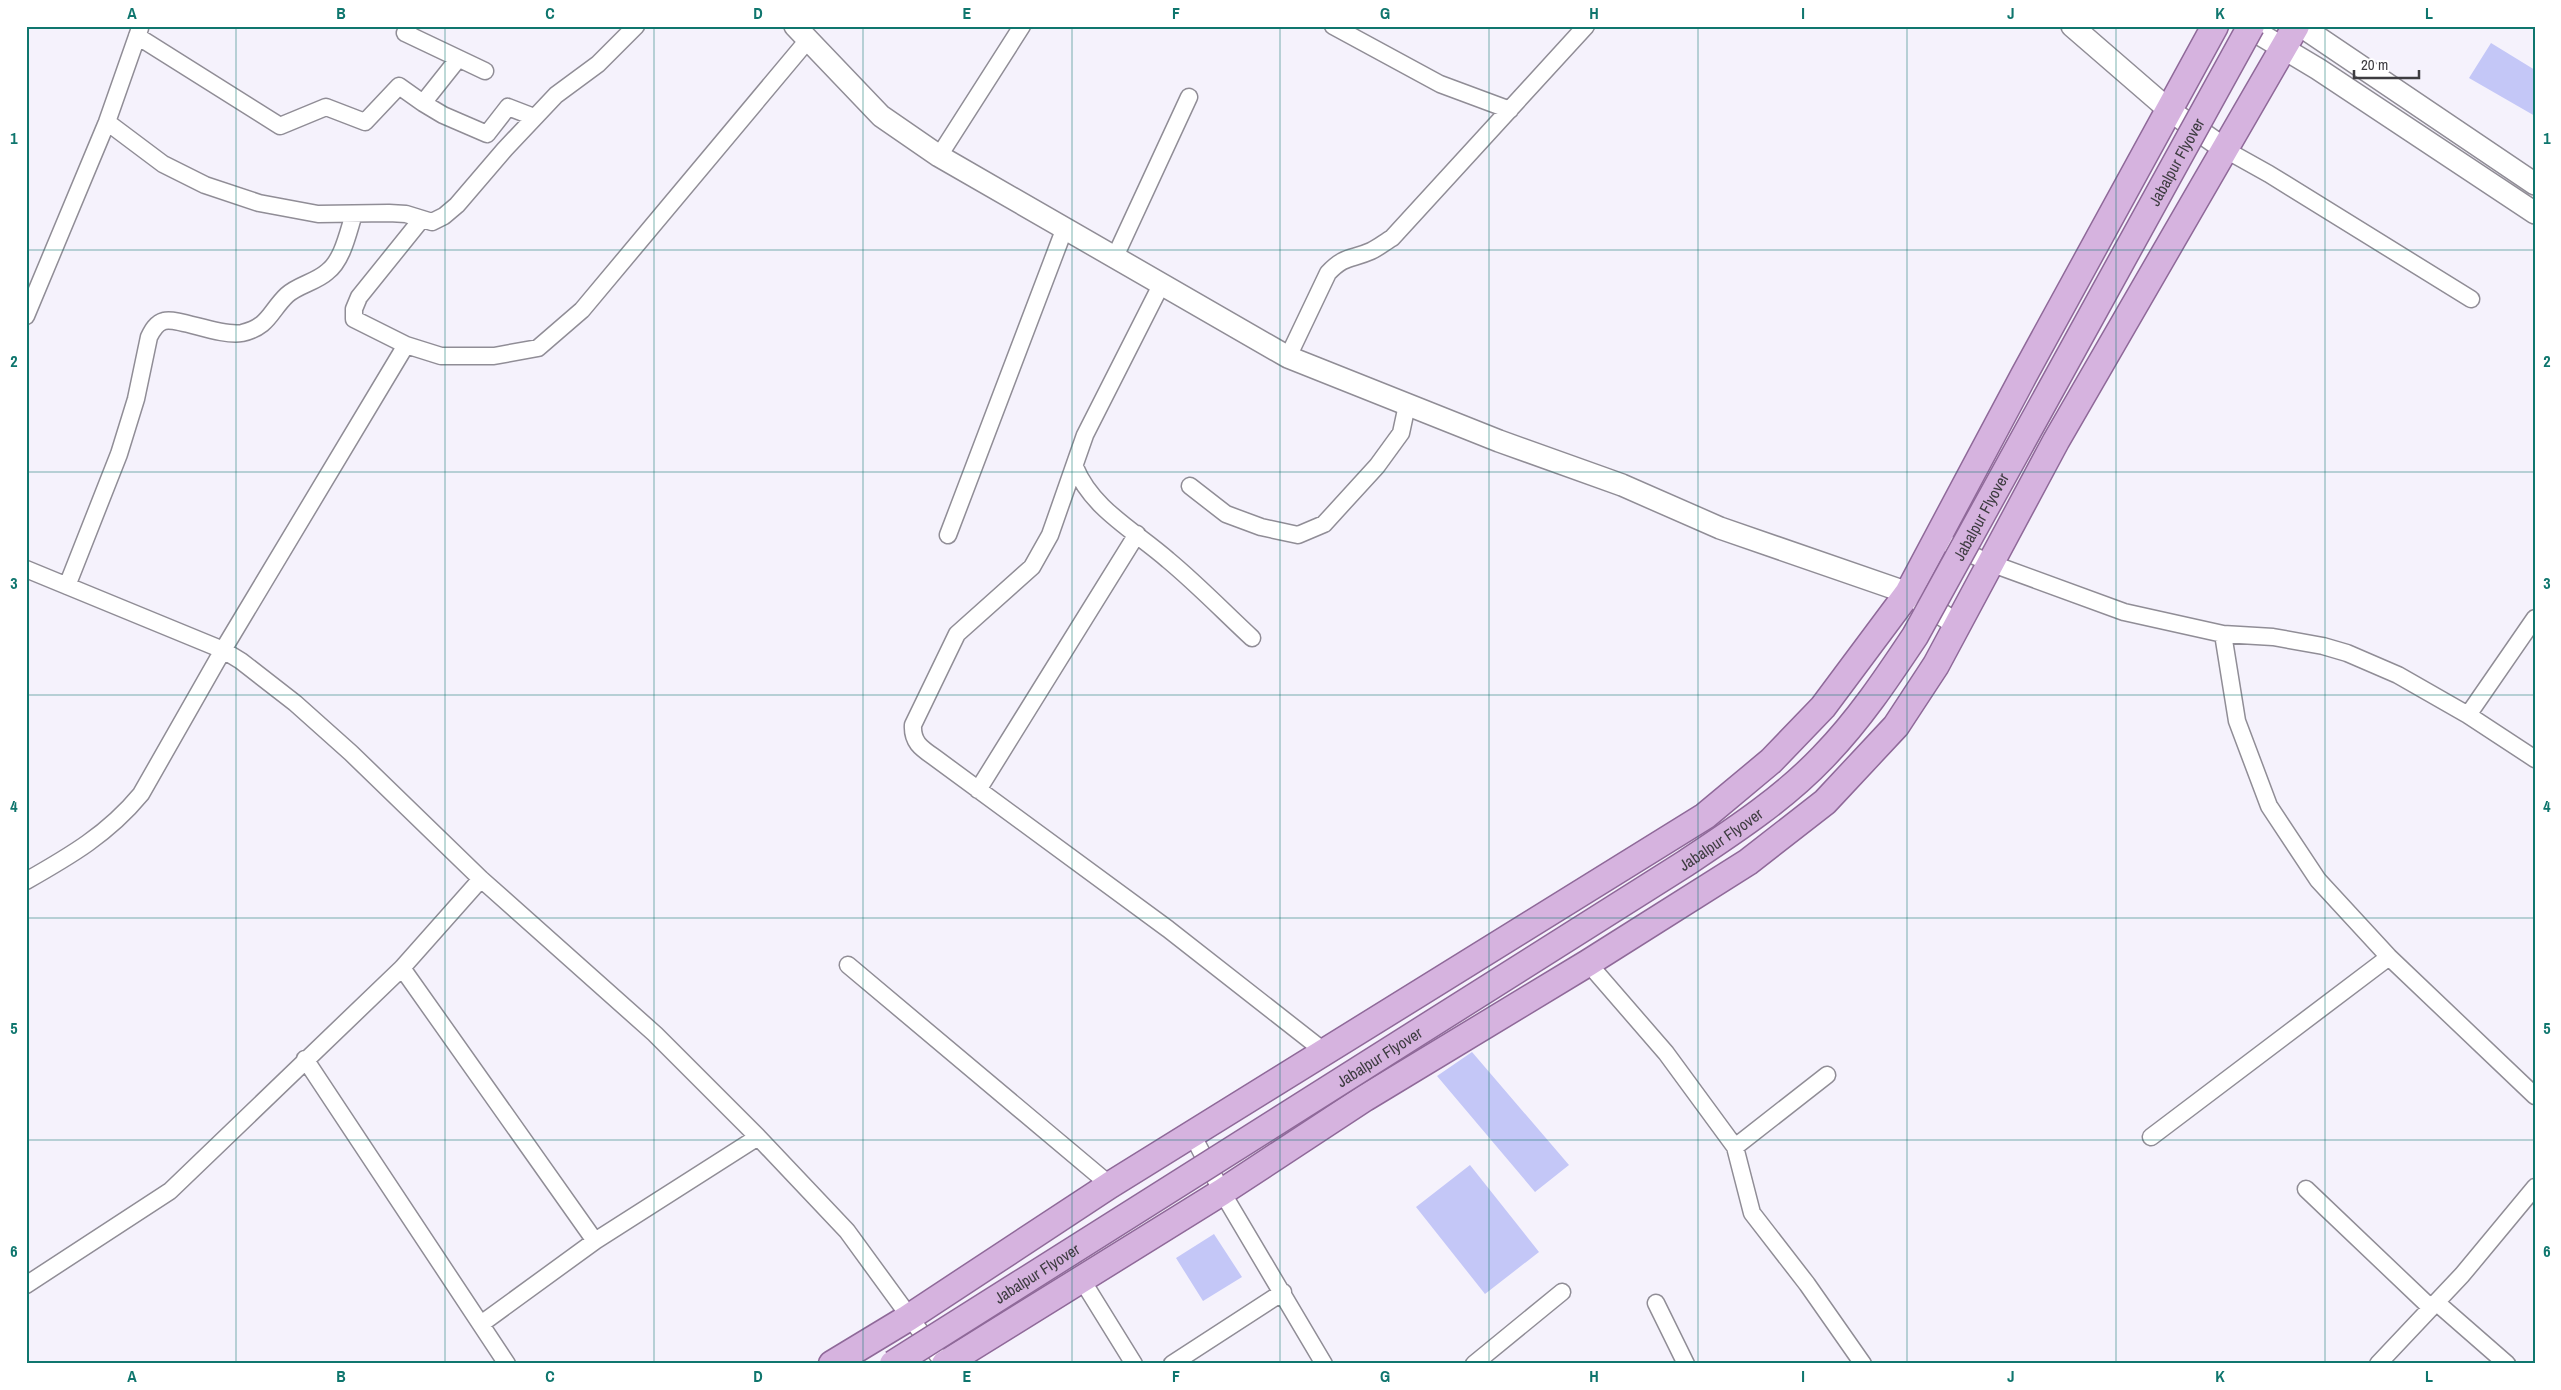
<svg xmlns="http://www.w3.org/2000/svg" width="2561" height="1390" font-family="'Archivo Narrow',sans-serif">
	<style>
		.building { fill: #c4c7f7 }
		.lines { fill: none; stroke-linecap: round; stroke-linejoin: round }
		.minor-casing { stroke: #908d96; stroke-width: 19 }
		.tertiary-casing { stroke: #908d96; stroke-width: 24 }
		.primary-casing { stroke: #8f6999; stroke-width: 29 }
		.minor { stroke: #fff; stroke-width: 16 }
		.tertiary { stroke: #fff; stroke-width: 21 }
		.primary { stroke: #d6b3df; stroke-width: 26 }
		.primary-bridge-casing { stroke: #8f6999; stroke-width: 29; stroke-linecap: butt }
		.primary-bridge { stroke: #d6b3df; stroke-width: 26 }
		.grid { fill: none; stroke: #0f766e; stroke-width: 1; stroke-opacity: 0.55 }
		.labels { text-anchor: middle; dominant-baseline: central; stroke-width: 5; stroke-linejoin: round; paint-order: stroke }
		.street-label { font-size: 16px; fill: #3d3c40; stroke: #fff }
		.neatline { fill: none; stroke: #0f766e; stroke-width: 2 }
		.grid-label { font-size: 16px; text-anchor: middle; font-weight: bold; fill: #0f766e }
	</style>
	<rect width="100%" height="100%" fill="#f5f2fc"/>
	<path class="building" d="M2491 43 2535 70V116L2469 78Z
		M1472 1052 1569 1165 1535 1192 1437 1076Z
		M1470 1165 1539 1252 1485 1294 1416 1207Z
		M1214 1234 1242 1277 1203 1301 1176 1258Z"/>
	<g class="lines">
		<defs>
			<path id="minor" d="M409 26 405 33 485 71
				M1333 26 1440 84 1510 110
				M137 36 280 126 326 107 365 122 399 86 423 103 458 59
				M423 103 443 115 487 134 508 107 534 117
				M107 122 163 164 205 185 259 203 318 214 389 213 406 214 432 222 444 216 457 205 505 149 556 95 598 64 636 26
				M2226 150 2269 174 2471 299
				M939 156 1022 26
				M421 220 359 297 354 309V319L406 345 441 356H494L538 348 582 310 807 41
				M1114 259 1189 97
				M1161 285 1085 435 1050 535 1032 567 957 634 913 725C912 742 921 748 934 757L1168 929 1325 1052
				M26 316 107 122 140 28
				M1288 357 1328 273C1345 255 1351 260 1371 251 1378 248 1385 242 1392 238L1586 26
				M1075 467C1092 509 1135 531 1168 560 1197 584 1224 612 1252 638
				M1190 486 1226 514 1261 527 1298 535 1324 524 1377 466 1401 433 1407 405
				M948 535 1064 230
				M1937 539 1990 563 2124 612 2223 634 2273 637 2323 646 2347 653 2398 675 2468 715 2535 759
				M26 569 223 650 241 661 295 703 351 753 481 879 655 1034 758 1137 847 1231 944 1364
				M67 586 119 454 136 399 149 337C152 331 156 323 164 321 178 317 220 337 242 333 269 327 270 311 287 295 298 285 316 282 327 272 343 260 348 232 354 214
				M2223 634 2237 721 2269 806 2318 880 2389 957 2535 1096
				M2468 715 2535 618
				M978 790 1137 534
				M26 881C70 856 108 834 141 794L223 650 406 345
				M1588 963 1666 1053 1735 1147 1752 1213 1807 1284 1863 1364
				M848 965 1110 1185
				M402 968 595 1241
				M305 1059 507 1364
				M1192 1134 1222 1192 1324 1364
				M2151 1137 2389 957
				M1735 1147 1827 1075
				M2306 1189 2431 1308
				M1082 1280 1134 1364
				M26 1285 170 1191 402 968 481 879
				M2436 1302 2507 1364
				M1656 1303 1686 1364
				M481 1324 595 1241 758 1137
				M1172 1364 1283 1292
				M1474 1364 1562 1292
				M2378 1364 2462 1275 2535 1187"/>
			<path id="tertiary" d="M795 26 881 116 939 156 1288 357 1499 441 1622 485 1720 528 1908 593 1958 625
				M2072 26 2169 110 2226 150
				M2246 26 2318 69 2535 213
				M2301 26 2535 184"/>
			<path id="primary" d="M832 1364 908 1318 1110 1185 1705 816 1771 761 1823 707 1908 593 2024 375 2215 26
				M945 1364 1222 1192 1365 1098 1588 963 1748 862 1825 802 1896 726 1936 665 2056 441 2296 26"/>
		</defs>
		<use href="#minor" class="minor-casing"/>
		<use href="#tertiary" class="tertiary-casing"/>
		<use href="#primary" class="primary-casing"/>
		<use href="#minor" class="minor"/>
		<use href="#tertiary" class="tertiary"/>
		<use href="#primary" class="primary"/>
		<defs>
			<g id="primary-bridge">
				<path id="s1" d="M893 1364 1686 863C1734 831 1783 799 1823 757 1859 720 1887 678 1915 636L2251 26"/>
			</g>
		</defs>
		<use href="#primary-bridge" class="primary-bridge-casing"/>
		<use href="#primary-bridge" class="primary-bridge"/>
	</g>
	<path class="grid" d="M236 26V1364M445 26V1364M654 26V1364M863 26V1364M1072 26V1364M1280 26V1364M1489 26V1364M1698 26V1364M1907 26V1364M2116 26V1364M2325 26V1364M26 250H2535M26 472H2535M26 695H2535M26 918H2535M26 1140H2535"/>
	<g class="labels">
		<g class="street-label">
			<text stroke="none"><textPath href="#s1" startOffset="1805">Jabalpur Flyover</textPath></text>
			<text stroke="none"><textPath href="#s1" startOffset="1400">Jabalpur Flyover</textPath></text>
			<text stroke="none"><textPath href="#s1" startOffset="980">Jabalpur Flyover</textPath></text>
			<text stroke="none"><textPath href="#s1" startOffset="575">Jabalpur Flyover</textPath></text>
			<text stroke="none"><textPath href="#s1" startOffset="170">Jabalpur Flyover</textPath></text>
		</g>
	</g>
	<rect width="2561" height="1390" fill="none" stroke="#ffffff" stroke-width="55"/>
	<path d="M2354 70v8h65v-8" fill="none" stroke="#3d3c40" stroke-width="2.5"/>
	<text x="2361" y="70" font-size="15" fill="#3d3c40" stroke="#ffffff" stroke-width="4" paint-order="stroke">20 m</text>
	<rect x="28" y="28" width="2506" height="1334" class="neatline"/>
	<g class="grid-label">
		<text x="132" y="19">A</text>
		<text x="341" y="19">B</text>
		<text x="550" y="19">C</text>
		<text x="758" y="19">D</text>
		<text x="967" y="19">E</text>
		<text x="1176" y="19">F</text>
		<text x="1385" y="19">G</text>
		<text x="1594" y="19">H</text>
		<text x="1803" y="19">I</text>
		<text x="2011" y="19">J</text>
		<text x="2220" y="19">K</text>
		<text x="2429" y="19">L</text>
		<text x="14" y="144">1</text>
		<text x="2547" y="144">1</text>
		<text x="14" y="367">2</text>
		<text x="2547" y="367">2</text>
		<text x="14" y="589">3</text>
		<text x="2547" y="589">3</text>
		<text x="14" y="812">4</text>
		<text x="2547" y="812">4</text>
		<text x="14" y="1034">5</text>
		<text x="2547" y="1034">5</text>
		<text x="14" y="1257">6</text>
		<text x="2547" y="1257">6</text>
		<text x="132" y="1382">A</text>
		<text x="341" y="1382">B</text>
		<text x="550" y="1382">C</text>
		<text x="758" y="1382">D</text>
		<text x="967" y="1382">E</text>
		<text x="1176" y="1382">F</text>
		<text x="1385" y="1382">G</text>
		<text x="1594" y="1382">H</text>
		<text x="1803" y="1382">I</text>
		<text x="2011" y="1382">J</text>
		<text x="2220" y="1382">K</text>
		<text x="2429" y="1382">L</text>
	</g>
</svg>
